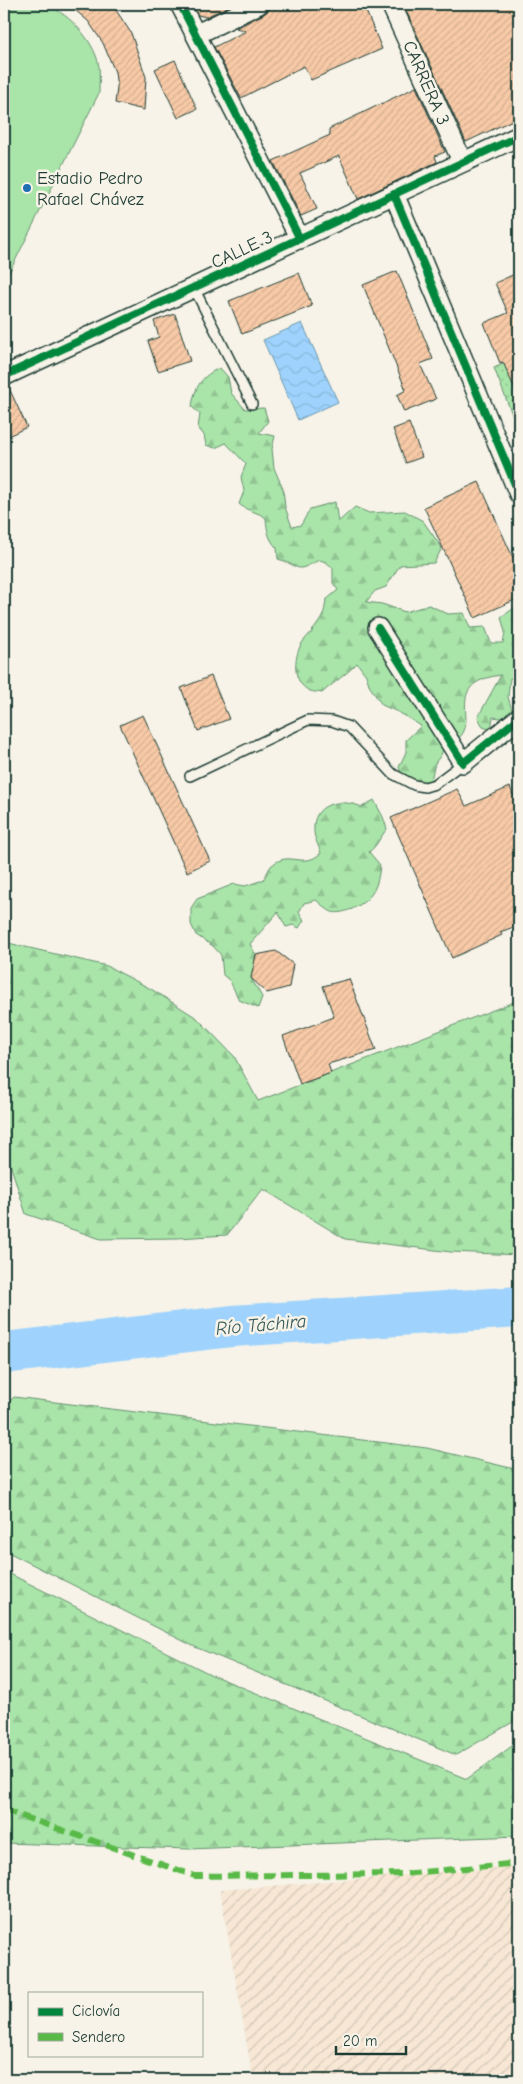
<svg xmlns="http://www.w3.org/2000/svg" width="523" height="2084" font-family="'Comic Neue',sans-serif">
	<style>
		.industrial { fill: url(#industrial-furrows) }
		.green { fill: #a9e4a9; stroke: #64906e }
		.forest { fill: url(#forest-firs); stroke: #64906e }
		.park { fill: url(#park-dots); stroke: #64906e }
		.water { fill: url(#water-waves); stroke: #6c97ad }
		.lines { fill: none; stroke-linecap: round; stroke-linejoin: round }
		.river { stroke: #9fd3fd; stroke-width: 42 }
		.building { fill: url(#building-hatch); stroke: #1f3d34 }
		.service-casing { stroke: #1f3d34; stroke-width: 12 }
		.minor-casing { stroke: #1f3d34; stroke-width: 22 }
		.service { stroke: #f7f3e8; stroke-width: 9 }
		.minor { stroke: #f7f3e8; stroke-width: 19 }
		.quiet { stroke: #58b947; stroke-width: 6; stroke-dasharray: 12 6; stroke-linecap: butt }
		.cycleway-casing { stroke: #f7f3e8; stroke-width: 11 }
		.cycleway { stroke: #00873e; stroke-width: 8 }
		.poi-dot { fill: #1f6fb2; stroke: #f7f3e8; stroke-width: 2 }
		.labels { text-anchor: middle; dominant-baseline: central; stroke-width: 5; stroke-linejoin: round; paint-order: stroke }
		.street-label { font-size: 18px; fill: #1f3d34; stroke: #f7f3e8 }
		.poi-label { font-size: 18px; fill: #1f3d34; stroke: #f7f3e8; text-anchor: start }
		.water-label { font-size: 19px; font-style: italic; fill: #395b5c; stroke: #f7f3e8 }
	</style>
	<defs>
		<pattern id="industrial-furrows" width="10" height="10" patternUnits="userSpaceOnUse" patternTransform="scale(1.25)"><rect width="10" height="10" fill="#f7e7d4"/><path d="M-1 1l2-2M0 10L10 0M9 11l2-2" fill="none" stroke="#d3c7b7"/></pattern>
		<pattern id="forest-firs" width="22" height="20" patternUnits="userSpaceOnUse" patternTransform="scale(1.25)"><rect width="22" height="20" fill="#a9e4a9"/><path d="M5 1l3.5 6h-7zM16 11l3.5 6h-7z" fill="#91c492"/></pattern>
		<pattern id="park-dots" width="8" height="8" patternUnits="userSpaceOnUse" patternTransform="scale(1.25)"><rect width="8" height="8" fill="#a9e4a9"/><path d="M2 2h.1M6 6h.1" fill="none" stroke="#91c492" stroke-width="1.8" stroke-linecap="round"/></pattern>
		<pattern id="water-waves" width="16" height="10" patternUnits="userSpaceOnUse" patternTransform="scale(1.25)"><rect width="16" height="10" fill="#9fd3fd"/><path d="M0 5q4-4 8 0t8 0" fill="none" stroke="#88b6d9"/></pattern>
		<pattern id="building-hatch" width="6" height="6" patternUnits="userSpaceOnUse" patternTransform="scale(1.25)"><rect width="6" height="6" fill="#f8caa7"/><path d="M-1 1l2-2M0 6l6-6M5 7l2-2" fill="none" stroke="#d4ae90"/></pattern>
	</defs>
	<rect width="100%" height="100%" fill="#f7f3e8"/>
	<filter id="ink" filterUnits="userSpaceOnUse"><feTurbulence type="fractalNoise" baseFrequency=".02" numOctaves="2"/><feDisplacementMap in="SourceGraphic" scale="10" xChannelSelector="R" yChannelSelector="G"/><feConvolveMatrix kernelMatrix="1 2 1 2 8 2 1 2 1" color-interpolation-filters="sRGB"/></filter>
	<g filter="url(#ink)">
		<path class="industrial" d="M519 1866V2080H253L220 1890Z"/>
		<path class="green" d="M4 4C19 4 39 1 53 8 73 18 96 44 99 67 100 75 99 85 99 93L4 283Z"/>
		<path class="forest" d="M220 368 228 377 231 393 245 409 264 408 268 421 259 433 275 436 272 449 274 468 283 489 285 507 292 527 301 525 310 509 335 502 338 522 355 507 369 513 405 511 423 521 442 548 434 563 400 565 386 587 375 591 366 602 382 604 405 612 429 605 448 614 464 613 470 628 485 627 491 643H503L505 632 501 617 519 605V680L510 678 508 697 513 713 501 718 493 717 491 730 483 727 478 717 501 675C433 684 493 733 445 744L441 755 435 763 431 780 420 789 404 784 399 767 406 752V740L421 726 400 713 382 705 370 687 366 675 357 663C348 673 333 683 322 693 318 692 313 692 310 691 292 683 293 658 302 643 307 636 314 630 319 622 324 615 325 608 326 600L338 590 333 583V568L326 562 319 560C293 574 303 567 278 559L277 548C268 539 267 530 266 518 257 511 248 512 239 504L244 491 241 477 246 464 226 443 215 448 206 445 204 435 198 428 200 414 192 407C194 388 202 375 220 368Z
			M374 800 383 817 387 829C380 837 377 846 369 852L380 865C378 887 373 899 352 909 346 911 339 914 332 912 327 910 321 904 316 900L304 903 299 912 304 920 299 928 293 925 286 927 278 912 250 944 256 955 251 978 262 997 258 1008 239 1000 230 981 223 975 221 955 213 946 196 935 191 924V908L197 899 224 888 234 884 245 886 263 880C266 876 268 870 271 866 289 849 303 870 321 853 319 846 314 839 314 831 312 802 341 798 362 807Z
			M4 942 107 966 151 989 197 1018 234 1056 258 1101 519 1000V1255L451 1252 345 1239 263 1189 227 1235 178 1238 101 1239 26 1214 4 1145Z
			M14 1397 427 1448 519 1470V1722H513L456 1755 195 1647 4 1550V1407Z
			M4 1571 212 1675 467 1779 512 1746H519V1836L189 1849 4 1843Z"/>
		<path class="park" d="M519 357V432L494 368Z"/>
		<path class="water" d="M302 323 338 402 298 420 263 340Z"/>
		<g class="lines">
			<path class="river" d="M4 1353 232 1326 519 1307"/>
		</g>
		<path class="building" d="M68 4H112L131 33 146 77 144 110 115 103 117 88 115 72 103 43 88 21Z
			M192 4H234L206 17 198 15Z
			M270 4H363L382 49 311 80 304 66 241 98 214 47 246 31 236 28 264 14 269 10Z
			M403 4H519V117L466 142Z
			M175 60 197 109 178 118 155 69Z
			M416 87 445 152 435 156 437 162 358 199 339 156 300 173 317 209 301 216 273 161 330 135 329 129Z
			M397 271 433 359 420 364 436 399 404 412 397 395 406 390 363 285Z
			M519 272V399L503 362 500 363 484 323 508 313 495 283Z
			M299 273 312 306 242 334 229 301Z
			M175 314 190 361 158 371 148 341 159 337 154 321Z
			M8 386 27 427 4 438V387Z
			M409 423 422 457 406 463 393 429Z
			M479 482 519 571V598L475 618 424 507Z
			M211 676 229 719 198 731 181 688Z
			M143 715 210 861 187 872 120 725Z
			M510 787 519 809V925L500 932 502 935 452 958 391 818 457 789 466 806Z
			M276 951 293 964 289 987 267 993 251 978 256 955Z
			M349 979 376 1050 328 1064 331 1073 300 1084 283 1036 334 1017 323 986Z"/>
		<g class="lines">
			<defs>
				<path id="service" d="M194 288 252 404
					M190 776 308 720 332 721 349 727 393 774 414 785 425 787 435 784 463 763"/>
				<path id="minor" d="M180 4 300 239
					M391 4 462 161
					M197 34 259 4
					M394 194 519 494
					M4 376 519 136
					M378 628 463 763 519 718"/>
			</defs>
			<use href="#service" class="service-casing"/>
			<use href="#minor" class="minor-casing"/>
			<use href="#service" class="service"/>
			<use href="#minor" class="minor"/>
			<path class="quiet" d="M4 1810 195 1876 402 1874 519 1863"/>
			<defs>
				<path id="cycleway" d="M180 4 300 239
					M394 194 519 494
					M4 376 519 136
					M378 628 463 763 519 718"/>
			</defs>
			<use href="#cycleway" class="cycleway-casing"/>
			<use href="#cycleway" class="cycleway"/>
		</g>
	</g>
	<circle class="poi-dot" cx="27" cy="188" r="5"/>
	<g class="labels">
		<g class="street-label">
			<text transform="translate(426 83) rotate(66)">CARRERA 3</text>
			<text transform="translate(242 250) rotate(-25)">CALLE 3</text>
		</g>
		<g class="poi-label">
			<text x="37" y="178">Estadio Pedro<tspan x="37" dy="21">Rafael Chávez</tspan></text>
		</g>
		<g class="water-label">
			<text transform="translate(261 1325) rotate(-5)">Río Táchira</text>
		</g>
	</g>
	<rect width="523" height="2084" fill="none" stroke="#f7f3e8" stroke-width="20"/>
	<rect x="10" y="10" width="503" height="2064" fill="none" stroke="#1f3d34" stroke-width="2" filter="url(#ink)"/>
	<rect x="28" y="1992" width="175" height="65" fill="#f7f3e8" stroke="#a1aaa0"/>
	<rect x="38" y="2008" width="25" height="8" fill="#00873e" stroke="#a1aaa0"/>
	<text x="72" y="2016" font-size="15" fill="#1f3d34">Ciclovía</text>
	<rect x="38" y="2033" width="25" height="8" fill="#58b947" stroke="#a1aaa0"/>
	<text x="72" y="2042" font-size="15" fill="#1f3d34">Sendero</text>
	<path d="M336 2046v8h70v-8" fill="none" stroke="#1f3d34" stroke-width="2.5"/>
	<text x="343" y="2046" font-size="15" fill="#1f3d34" stroke="#f7f3e8" stroke-width="4" paint-order="stroke">20 m</text>
</svg>
